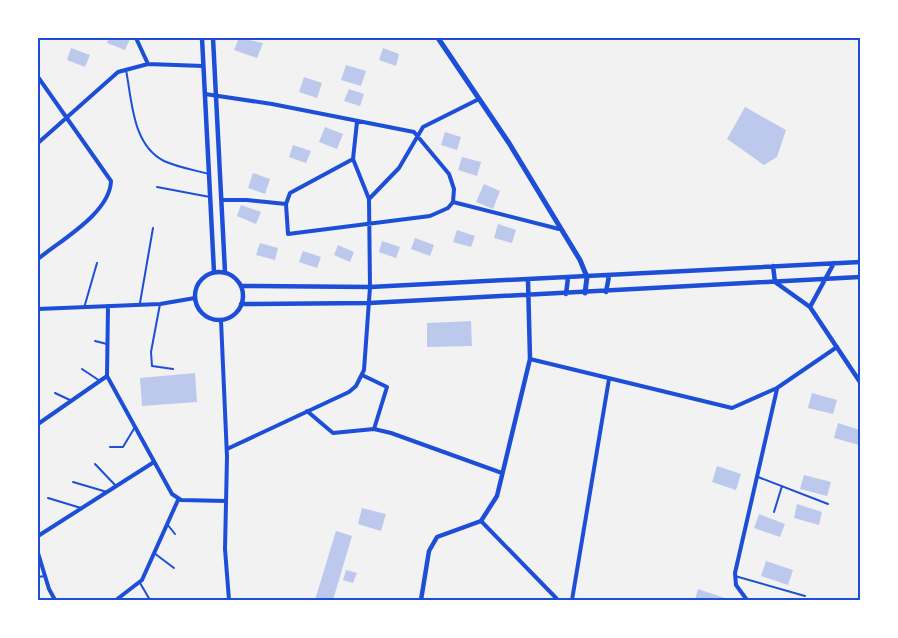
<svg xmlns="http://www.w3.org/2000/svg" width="898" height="638" font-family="Literata,serif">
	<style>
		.building { fill: #bdc9ec }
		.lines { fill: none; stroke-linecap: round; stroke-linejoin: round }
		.service { stroke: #1d4ed8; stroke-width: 2 }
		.minor { stroke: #1d4ed8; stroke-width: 4 }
		.tertiary { stroke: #1d4ed8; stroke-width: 4.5 }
		.secondary { stroke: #1d4ed8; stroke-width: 5 }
		.neatline { fill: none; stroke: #1d4ed8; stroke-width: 2 }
	</style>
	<rect width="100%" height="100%" fill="#f2f2f2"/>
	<path class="building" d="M109 38H127L130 39 125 50 107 43Z
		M239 38 263 43 257 58 234 50Z
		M71 48 90 55 85 67 67 60Z
		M383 48 399 54 396 66 379 60Z
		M346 65 366 71 361 86 341 80Z
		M304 77 322 83 317 98 299 92Z
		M349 89 364 94 360 106 344 101Z
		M745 107 786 130 777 157 764 165 727 139Z
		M325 127 343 134 337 149 319 142Z
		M445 132 461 137 457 150 441 145Z
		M293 145 311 151 306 163 289 157Z
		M462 157 481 162 477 176 458 170Z
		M253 173 270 179 265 194 248 188Z
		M484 184 500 191 493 209 476 202Z
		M241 205 261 212 256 224 237 216Z
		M498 224 516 230 512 243 494 238Z
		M457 230 475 236 471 247 453 242Z
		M415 238 434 245 430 256 411 249Z
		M382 241 400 247 396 258 379 252Z
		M260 243 278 248 275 260 256 255Z
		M338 245 354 252 350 262 334 255Z
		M303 251 321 257 317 268 299 262Z
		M471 321 472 346 427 347V323Z
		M195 373 197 402 142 406 140 378Z
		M812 393 837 400 833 414 808 408Z
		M838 423 860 430 859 445 834 438Z
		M717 466 741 474 736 490 712 482Z
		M804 475 831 482 827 496 800 489Z
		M797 504 822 512 819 525 794 518Z
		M362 508 386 514 381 531 358 524Z
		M759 514 785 524 780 537 754 528Z
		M336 531 352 536 333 600H315Z
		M766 561 793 570 788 585 761 576Z
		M346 570 357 573 353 583 343 580Z
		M698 589 725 598 724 600H695Z"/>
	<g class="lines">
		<path class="service" d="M126 70C132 100 132 145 164 161 177 167 194 170 209 174
			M157 187 210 197
			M140 303 153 228
			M160 304 151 352 152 366 173 369
			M84 308 97 263
			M95 341 107 344
			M82 369 100 381
			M55 393 72 401
			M110 447H123L135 427
			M95 464 116 486
			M758 477 828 504
			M73 482 107 492
			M48 498 81 508
			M774 512 782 486
			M167 524 175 534
			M154 553 174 568
			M735 576 805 596
			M38 577 45 576
			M140 583 150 600"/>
		<path class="minor" d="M136 38 148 64
			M38 77 111 181C110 213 61 240 38 259
			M205 94 272 104 414 132 449 174 454 189 453 202 448 208 430 216 288 234 286 204 290 193 353 159
			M38 143 118 72 148 64 203 66
			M369 199 399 168 423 127 479 99
			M222 200H247L286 204
			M453 202 559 229
			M108 306 107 376 172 494 181 500 226 501
			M38 309 160 304 195 298
			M221 320 227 457 225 549 229 600
			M530 359 732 408 777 388 837 347
			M362 375 387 387 374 429
			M307 411 333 433 374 429 391 433 502 473
			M38 424 107 376
			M227 449 349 392 356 386 364 370 370 287 369 199 353 159 357 122
			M481 521 558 600
			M38 536 154 462
			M38 553 49 589 55 600
			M116 600 142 580 178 500
			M572 600 609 379
			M747 600 736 585 735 573 777 389"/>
		<path class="tertiary" d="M202 38 214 272
			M213 38 225 272
			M773 266 775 282 810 307 860 382
			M195 296a24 24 0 1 1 48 0a24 24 0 1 1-48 0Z
			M242 286 370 287 860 262
			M606 292 609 276
			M566 294 568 278
			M241 304 369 303 860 277
			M810 307 834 263
			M421 600 429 551 437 537 481 521 497 496 530 359 528 280"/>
		<path class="secondary" d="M438 38 509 143 580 260 587 277 585 293"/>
	</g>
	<rect width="898" height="638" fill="none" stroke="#ffffff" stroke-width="78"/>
	<rect x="39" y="39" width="820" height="560" class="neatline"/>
</svg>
